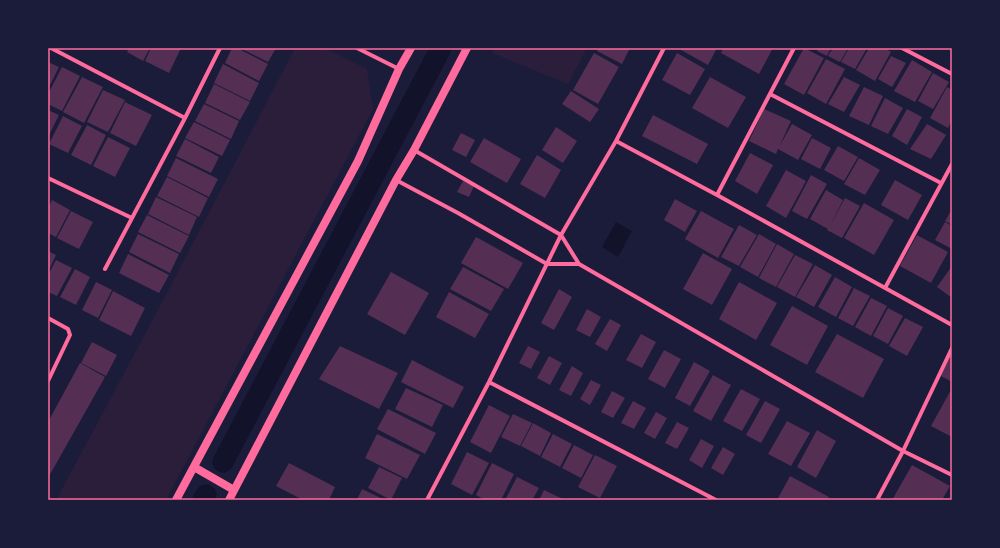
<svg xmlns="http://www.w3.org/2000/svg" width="1000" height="548" font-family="Poppins,sans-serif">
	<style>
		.green { fill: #2a1e3b }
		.water { fill: #12122b }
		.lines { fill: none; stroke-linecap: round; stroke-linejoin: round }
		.canal { stroke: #12122b; stroke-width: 21 }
		.building { fill: #542f53 }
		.minor { stroke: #ff6b9d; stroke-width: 4 }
		.secondary { stroke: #ff6b9d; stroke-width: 8 }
		.neatline { fill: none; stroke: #ff6b9d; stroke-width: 1.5 }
	</style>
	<rect width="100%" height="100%" fill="#1b1b3a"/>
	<path class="green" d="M295 48H325L367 69 373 109 166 500H56L160 306Z
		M495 48H587L568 84 492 53Z"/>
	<path class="water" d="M616 222 632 231 618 257 602 247Z"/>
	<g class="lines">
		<path class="canal" d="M223 462 441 48
			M203 500 206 495"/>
	</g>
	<path class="building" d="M129 48H150L143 61 127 52Z
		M151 48H181L169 73 145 61Z
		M232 48H237L268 64 259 81 225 63Z
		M240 48H276L268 62Z
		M599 48H630L622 64 597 51Z
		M682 48H717L708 65 681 50Z
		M723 48H773L759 74 721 53Z
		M804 48 824 58 804 95 784 84Z
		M819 48H831L827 56 817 51Z
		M833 48H848L840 62 828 56Z
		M849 48H867L855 69 841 62Z
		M869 48H885L891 52 875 81 856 70Z
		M594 53 619 67 598 104 573 90Z
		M677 53 705 69 690 95 662 80Z
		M891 56 906 63 892 87 878 79Z
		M826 59 845 69 826 104 807 93Z
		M912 60 932 72 915 102 894 91Z
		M48 62 59 67 48 89Z
		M223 64 259 83 250 101 214 83Z
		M62 67 80 76 62 111 48 104V94Z
		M933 73 949 82 933 109 918 101Z
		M82 77 103 87 84 123 63 112Z
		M710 77 746 97 728 128 692 108Z
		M844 77 860 85 844 112 828 104Z
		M214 84 250 102 240 120 205 103Z
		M864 87 883 96 869 125 849 116Z
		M947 87 952 90V120L948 128 930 118Z
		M103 90 125 100 108 132 87 122Z
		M571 91 599 109 590 122 562 104Z
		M885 98 903 108 888 134 871 126Z
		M125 102 152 115 136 146 110 133Z
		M204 104 239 121 231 139 195 121Z
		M764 109 791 121 779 147 792 124 812 135 798 160 778 149 776 154 749 141Z
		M907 109 922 117 907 145 892 136Z
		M48 110 59 115 48 137Z
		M653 115 708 144 697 164 642 136Z
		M63 116 82 126 68 153 49 144Z
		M194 122 230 140 222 156 185 138Z
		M927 124 946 135 931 159 910 149Z
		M87 125 106 135 91 165 71 155Z
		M556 127 577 141 563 163 542 150Z
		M461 133 475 140 466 157 452 150Z
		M108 137 130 148 115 177 93 166Z
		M484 138 521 159 507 183 470 162Z
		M812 138 831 148 820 169 801 159Z
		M185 139 219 157 211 173 176 156Z
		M838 146 858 157 844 181 824 170Z
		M750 153 773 165 757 194 735 181Z
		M537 155 561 170 545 198 520 184Z
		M176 158 218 179 209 197 167 176Z
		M859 158 880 170 865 195 844 184Z
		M786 170 806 181 786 218 766 206Z
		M811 175 827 184 807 219 792 211Z
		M167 177 208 198 199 217 157 196Z
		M895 180 922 195 908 220 881 205Z
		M463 181 474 186 469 197 457 192Z
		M826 190 843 200 830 226 845 198 860 206 842 238 827 230 828 229 810 219Z
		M156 197 197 217 189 235 148 214Z
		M675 199 697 211 685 232 664 220Z
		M52 200 70 210 56 237 48 233V208Z
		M864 203 894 220 874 255 844 238Z
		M952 209V225L945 221Z
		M71 211 93 222 79 249 57 238Z
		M701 211 734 229 718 258 685 239Z
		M147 215 189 236 180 253 138 232Z
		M945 222 952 226V249L935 240Z
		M739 225 757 235 739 266 721 257Z
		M138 234 179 254 170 273 129 252Z
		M759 234 776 244 758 277 740 267Z
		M917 235 948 252 931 283 900 266Z
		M476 237 523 263 508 289 461 263Z
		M777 244 794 254 776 287 759 278Z
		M48 251 56 255 48 272Z
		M703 253 732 269 712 305 683 289Z
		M128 254 169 275 159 293 119 273Z
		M795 255 813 264 795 297 777 287Z
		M56 260 72 268 57 296 48 292V275Z
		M815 265 832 275 814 307 796 297Z
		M952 266V298L937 287Z
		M463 267 504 289 491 311 450 289Z
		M75 269 90 277 76 305 60 297Z
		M391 272 429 293 405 335 367 314Z
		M835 277 852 287 836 317 818 307Z
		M96 282 112 290 98 318 82 310Z
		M739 282 777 303 756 340 719 319Z
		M854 288 870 296 853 326 838 318Z
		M559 289 572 297 554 330 541 323Z
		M113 291 145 308 131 336 99 320Z
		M449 292 489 314 475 338 436 317Z
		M871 298 887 306 871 336 855 327Z
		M792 306 828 326 807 365 770 345Z
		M888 308 903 316 888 344 873 336Z
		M587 309 601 317 590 337 576 330Z
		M905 318 923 327 907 356 889 346Z
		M610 319 621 325 607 351 595 344Z
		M641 334 656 342 642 368 626 360Z
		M837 334 884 359 863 398 815 372Z
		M92 342 117 355 106 376 81 363Z
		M340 346 398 373 379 409 319 379Z
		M528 346 540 352 531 369 519 363Z
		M664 350 681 359 665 388 648 379Z
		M952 352V382L939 375Z
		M549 356 562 363 550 385 537 378Z
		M412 360 464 387 453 408 401 382Z
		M694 362 710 371 690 406 675 398Z
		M80 363 105 377 48 478V422Z
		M572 366 583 373 571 396 559 390Z
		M713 375 731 385 711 421 693 411Z
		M591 380 601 385 590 405 580 399Z
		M406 388 443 405 432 427 395 409Z
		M952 388V437L931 426Z
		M741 389 760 399 742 431 723 421Z
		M612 391 625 398 613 418 601 412Z
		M633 401 646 408 634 429 621 423Z
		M765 401 780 409 761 443 746 435Z
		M489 405 510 416 491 453 470 442Z
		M388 409 436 433 425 454 377 429Z
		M656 412 667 418 655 439 644 433Z
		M513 414 532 423 520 446 501 437Z
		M787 421 810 433 791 466 768 454Z
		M677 422 689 428 677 449 665 443Z
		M533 423 551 433 540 456 521 446Z
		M817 430 836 441 816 478 797 467Z
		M377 434 420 455 407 479 365 458Z
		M553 434 572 444 560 467 541 457Z
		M701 439 714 446 702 468 689 460Z
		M574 445 593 455 581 478 562 468Z
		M723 447 735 454 723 475 711 468Z
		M467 452 489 463 472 495 451 484Z
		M595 455 617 466 600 498 578 487Z
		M289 463 335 487 329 500H303L276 486Z
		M492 463 514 474 501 500H485L476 495Z
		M912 465 950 486 942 500H892Z
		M379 467 402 478 391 500 368 488Z
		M790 476 829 497 828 500H777Z
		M517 477 539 488 532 500H505Z
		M362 489 385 500H357Z
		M544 490 565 500H539Z"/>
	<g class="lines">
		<path class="minor" d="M51 48 185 118
			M357 48 399 69
			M902 48 952 74
			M770 94 941 183
			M616 141 717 195 952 325
			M414 150 561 235 579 264
			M48 178 132 218
			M396 180 458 213 547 264H579L903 451 952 475
			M717 195 794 48
			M105 269 185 118 220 48
			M885 288 952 164
			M48 318 68 329 70 335 48 381
			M489 382 716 500
			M427 500 489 382 561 235 616 141 664 48
			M877 500 903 451 952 348"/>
		<path class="secondary" d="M194 467 234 490
			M176 500 358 161 399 69 411 48
			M229 500 396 180 414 150 467 48"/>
	</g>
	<rect width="1000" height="548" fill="none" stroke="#1b1b3a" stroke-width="98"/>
	<rect x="49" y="49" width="902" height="450" class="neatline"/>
</svg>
